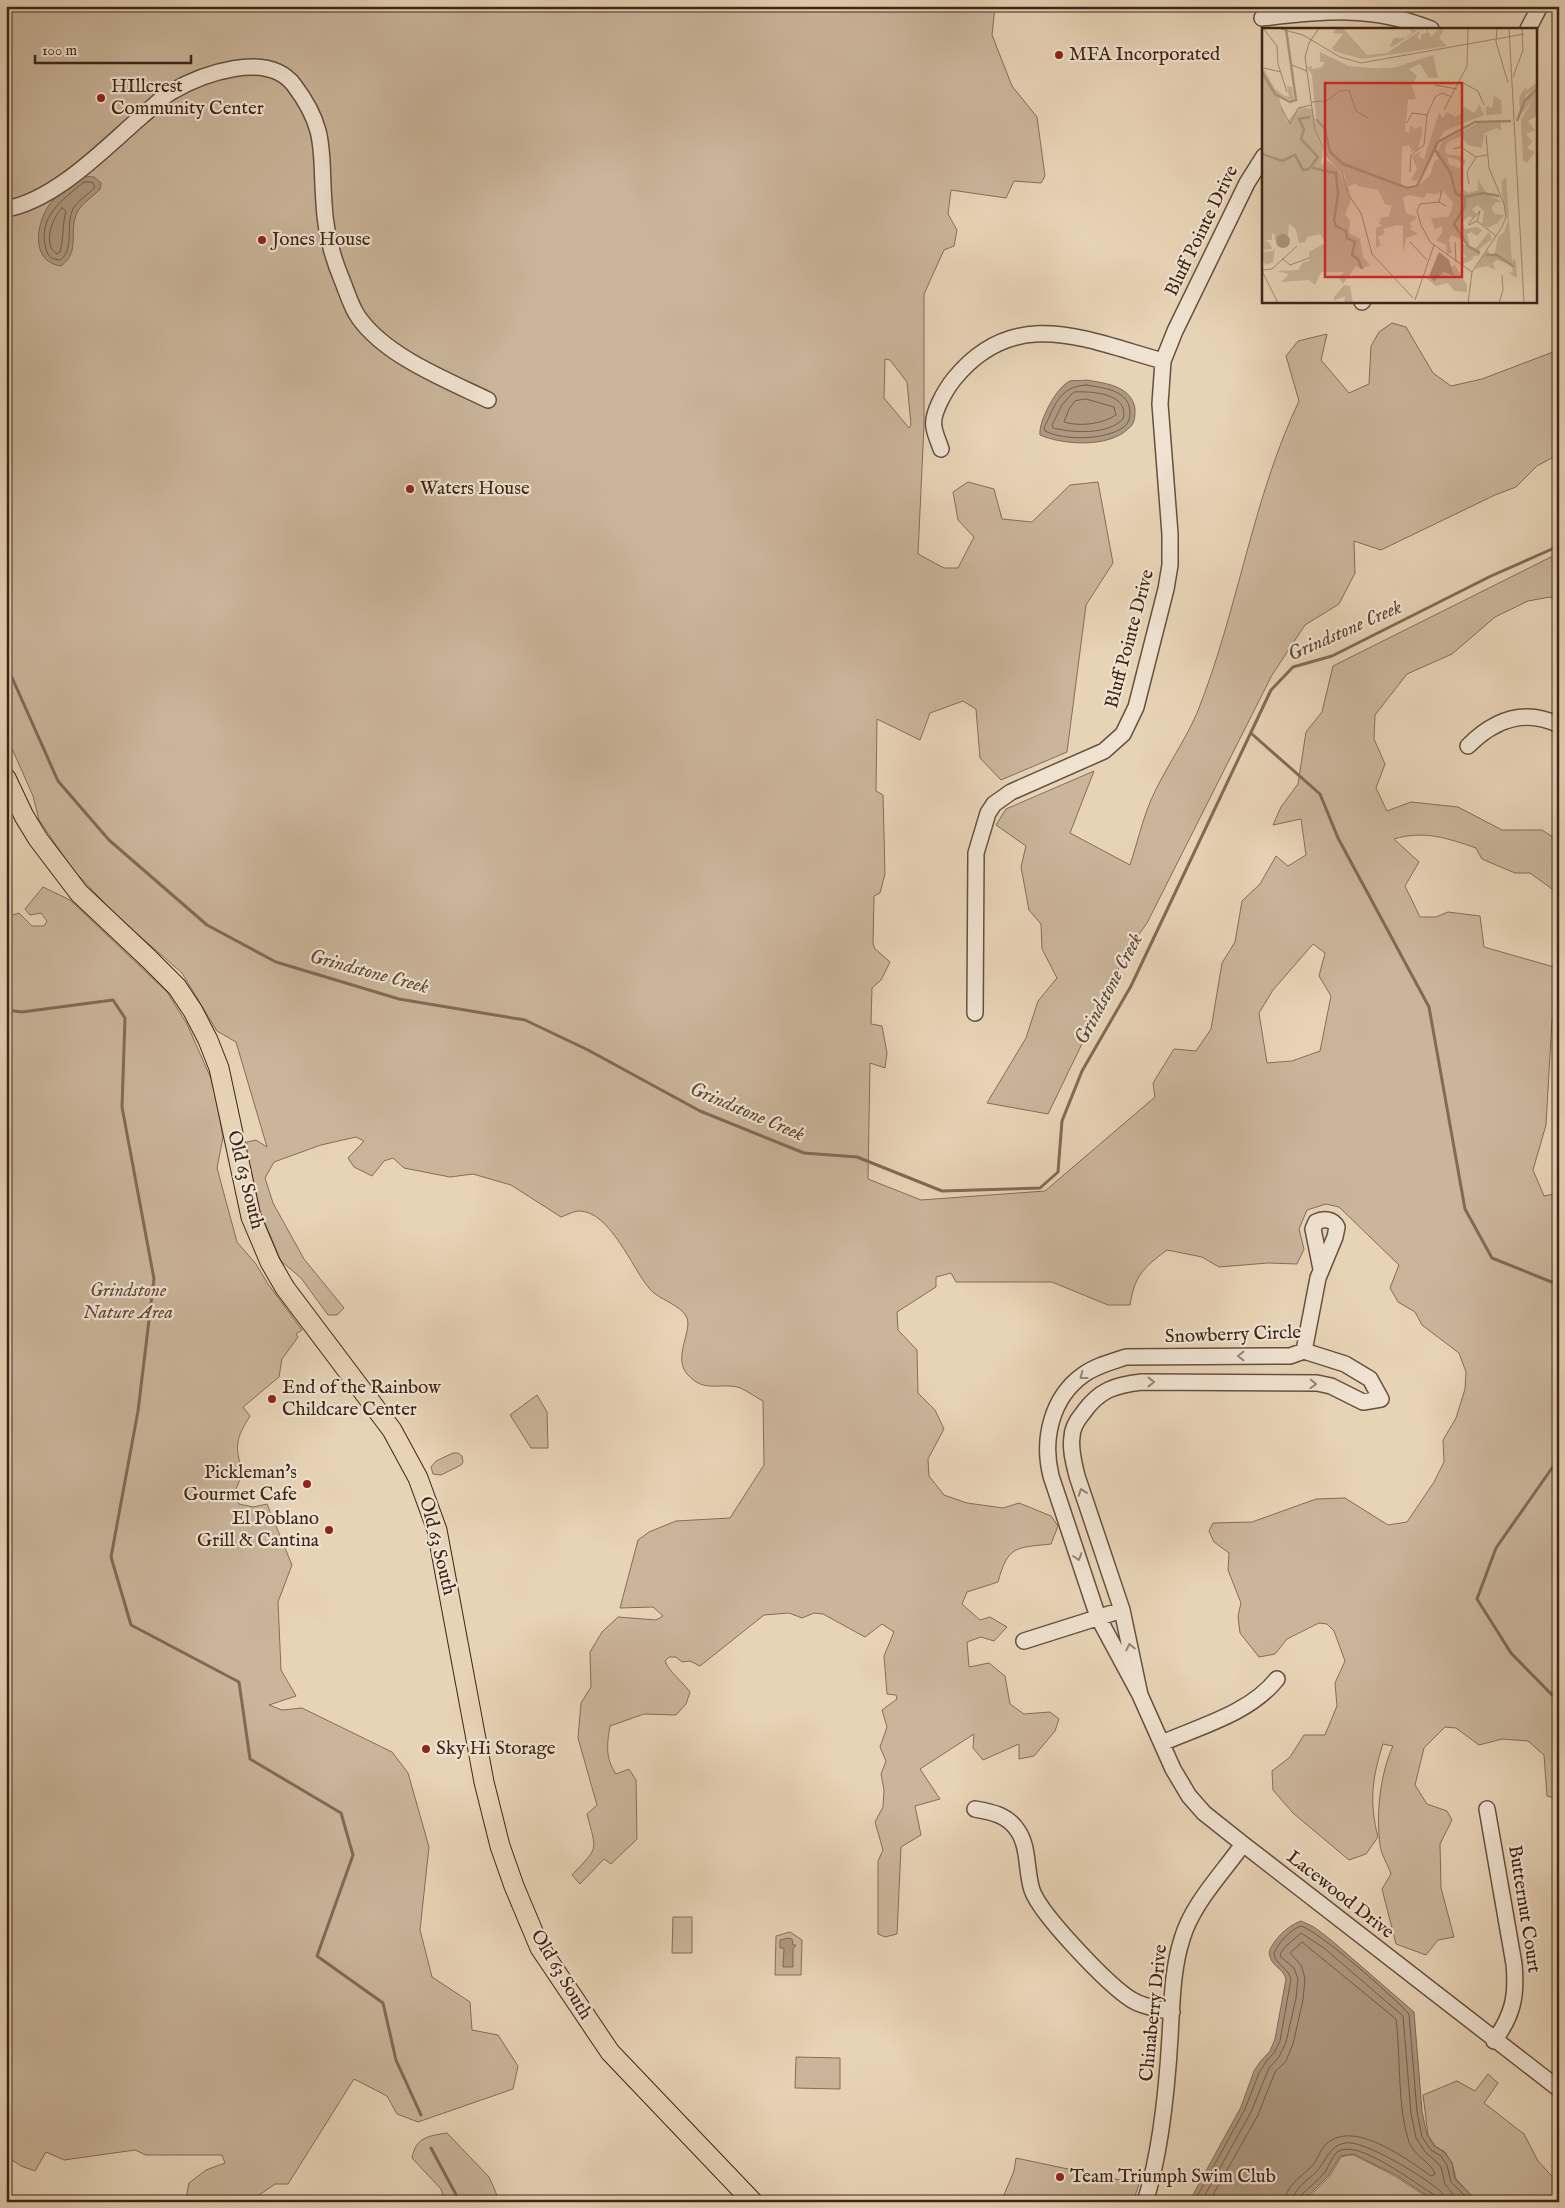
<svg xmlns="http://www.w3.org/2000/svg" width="1565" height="2208" font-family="'IM FELL English',serif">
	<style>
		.green { fill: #cab59b; stroke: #846d59; fill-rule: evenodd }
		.water { fill: #ad9880; stroke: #806a56 }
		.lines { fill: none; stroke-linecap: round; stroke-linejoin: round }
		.shore { stroke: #755e4c; stroke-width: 1 }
		.stream { stroke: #806a56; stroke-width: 3 }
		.minor-casing { stroke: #68503f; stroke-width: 18 }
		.major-casing { stroke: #3d2517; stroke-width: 21 }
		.minor { stroke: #efe2d0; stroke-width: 15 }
		.major { stroke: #e7d3b6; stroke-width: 19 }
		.oneway { stroke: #968474 }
		.poi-dot { fill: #8f2418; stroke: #efe2d0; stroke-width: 2 }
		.labels { text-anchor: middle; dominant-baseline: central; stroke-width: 4.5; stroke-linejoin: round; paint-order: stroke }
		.poi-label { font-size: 19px; fill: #3d2517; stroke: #efe2d0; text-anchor: start }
		.street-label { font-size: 19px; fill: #3d2517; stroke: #efe2d0 }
		.park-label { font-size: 19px; font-style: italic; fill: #604938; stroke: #efe2d0 }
		.water-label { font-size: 20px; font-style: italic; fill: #5f4836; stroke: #efe2d0 }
		.inset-river { fill: none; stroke: #ad9880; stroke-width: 2.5 }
		.inset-road { fill: none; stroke: #a38d76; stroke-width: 1 }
		.view { fill: #d62828; fill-opacity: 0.15; stroke: #d62828; stroke-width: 2.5 }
		.inset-edge { fill: none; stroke: #3d2517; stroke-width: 2.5 }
	</style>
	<rect width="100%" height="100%" fill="#e7d3b6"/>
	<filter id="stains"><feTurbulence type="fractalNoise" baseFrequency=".004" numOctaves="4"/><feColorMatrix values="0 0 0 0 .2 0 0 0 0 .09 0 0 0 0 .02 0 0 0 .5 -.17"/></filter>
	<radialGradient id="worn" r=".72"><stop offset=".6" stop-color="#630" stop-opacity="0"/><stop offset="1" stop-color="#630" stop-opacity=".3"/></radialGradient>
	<path class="green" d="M6 6H995L992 35 1012 86 1037 117 1045 176 1041 183 1014 181 1006 198 951 190 948 214 957 230 954 246 944 250 924 294V425L918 554 944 568H958L974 537 958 520 953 492 968 482 994 489 1002 519 1032 522 1070 485 1098 482 1113 563 1086 605 1067 752 1001 780 980 758 976 709 963 701 930 713 920 740 877 719 876 791 883 795 885 874 880 893 874 896 873 944 875 949 890 962 881 980 872 988 871 1024 882 1026 887 1053 885 1068 870 1063 868 1179 921 1200 1045 1191 1155 1097 1153 1083 1174 1049 1196 1051 1211 1029 1222 963 1235 942 1242 901 1260 884 1276 856 1288 866 1306 855 1301 819 1273 825 1281 807 1298 784 1306 732 1322 712 1333 666 1559 553V602L1550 597 1528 601 1495 617 1452 654 1407 674 1375 715 1374 739 1385 764 1376 788 1387 811 1411 802 1458 807 1502 830H1542L1559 841V894L1530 873H1515L1482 859 1476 848C1447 838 1424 830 1394 839L1419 862 1405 886 1420 917H1436L1448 912 1480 916 1484 947 1554 967 1559 973V1011L1552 1020 1546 1125 1533 1170 1544 1196 1559 1193V1799L1547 1796 1544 1755 1528 1741 1502 1739 1479 1745 1456 1728 1445 1727 1424 1748 1415 1785 1427 1804 1447 1811 1452 1820 1440 1844 1441 1888 1454 1937 1438 1940 1426 1955 1396 1944 1382 1889 1391 1874C1388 1865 1381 1854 1380 1845 1376 1814 1380 1774 1393 1746L1383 1744C1372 1778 1369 1802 1378 1837L1366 1854 1349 1860 1293 1813 1273 1790 1272 1771 1290 1757 1304 1735H1325L1337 1706 1335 1683 1345 1661 1334 1631 1327 1624 1319 1623 1287 1639 1275 1654 1259 1657 1240 1633 1238 1616 1241 1603 1228 1570 1229 1553 1214 1542 1209 1531 1213 1523 1252 1522 1316 1499 1345 1498 1388 1525 1407 1522 1434 1482 1444 1462 1443 1440 1456 1418 1465 1389 1466 1372 1459 1353 1422 1325 1415 1312 1398 1302 1390 1288 1399 1265 1339 1207 1326 1204 1307 1210 1299 1229 1304 1249 1297 1264 1268 1263 1219 1267 1202 1257 1167 1250C1143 1268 1135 1275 1130 1305H1108L1052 1282H956L951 1273 936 1277V1287L897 1312 898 1330 917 1350 918 1393 935 1410 944 1429 928 1459 929 1476 944 1495 967 1503 1003 1508 1019 1503 1051 1516 1058 1526 1051 1544C1016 1548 1008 1545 998 1582L967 1592 962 1604 980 1620 990 1617 1007 1627 994 1641 981 1637 967 1642 969 1667 989 1663 1005 1676 1010 1704 1024 1714 1050 1712 1059 1719 1055 1731 1034 1756 1019 1759V1744L983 1760 973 1748 974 1734 920 1769 940 1799 915 1806 921 1835 901 1847 897 1934 885 1937 878 1934V1861L883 1850 875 1822 883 1807 884 1790 881 1774 886 1761 880 1747 887 1727 882 1710 897 1699 896 1695 887 1694 884 1656 894 1632 882 1624 865 1637 823 1614 814 1613 802 1618 789 1613 764 1615 700 1666 690 1661 682 1662 676 1657H669L665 1661C669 1672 682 1681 690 1692L686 1704 676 1715 644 1714 610 1726C607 1744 605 1758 616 1774L629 1769 636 1780 637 1839 611 1864 604 1859 580 1884 572 1875C599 1846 597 1853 587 1814L597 1805 578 1738 581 1703 591 1687 590 1652 602 1632 618 1617 656 1620 663 1616 653 1607 620 1608 638 1540 649 1532 676 1521 730 1518 764 1465 763 1401C755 1397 745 1389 737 1387 717 1383 704 1393 687 1374 673 1357 692 1332 687 1318 681 1304 658 1300 649 1288 632 1268 610 1211 579 1211 574 1211 567 1215 561 1217L511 1185 473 1174 450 1177 404 1168 393 1158 384 1161 372 1176 354 1167 348 1158 364 1141 356 1137 321 1145 274 1162 265 1178 273 1203 304 1259 344 1308 337 1315H328L301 1278 281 1261 260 1211 246 1150 247 1142 256 1140 267 1147 236 1042 217 1031 182 973 119 918 73 870 39 820 33 796 6 735ZM885 359 890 360 907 382 911 425 909 428 884 398ZM1313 944 1325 953 1319 976 1331 996 1320 1051 1292 1061 1267 1063 1259 1013 1273 990Z
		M1392 323 1406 327 1433 373 1451 386 1482 379 1553 352 1559 343V454L1537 466 1516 487 1495 495 1381 550 1354 541 1355 573 1339 604 1305 625 1272 675 1147 923 1127 951 1048 1114 987 1103 1026 1038 1038 1001 1057 978 1042 949 1041 924 1029 910 1021 867 1026 846 996 825 1006 809 1094 771 1070 833 1130 865C1137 844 1142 821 1151 800 1164 770 1184 743 1197 713 1238 611 1252 500 1299 401L1286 356 1298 341 1327 334 1321 360 1349 393 1369 384 1371 346 1379 332Z
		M43 887 70 900 167 992 187 1024 213 1083 223 1137 217 1168 237 1242 256 1264 268 1284 302 1330 296 1334 298 1337 282 1359 279 1377 243 1407 250 1416C236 1438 234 1447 243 1472L234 1494 239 1504 253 1507 267 1504 292 1565 278 1602 281 1670 296 1696 269 1705 282 1710 302 1708 392 1752 408 1773 429 1847 420 1930 432 1977 470 2002 472 2030 498 2035 518 2066 513 2089 418 2122 397 2114 387 2096 354 2079 288 2184H275L249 2202H180L186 2199 189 2183 206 2170 225 2163 222 2155H146L135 2150 64 2160 46 2152 35 2171 21 2166 6 2156V917L19 913 32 926H44L47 921 41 913 30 915 25 909Z
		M537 1395 547 1412 548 1448H531L510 1415Z
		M453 1453H458L462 1456 463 1462 461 1465 441 1475 433 1474 431 1467 436 1461Z
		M673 1917H692V1953H672Z
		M790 1932 802 1940 801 1975H775L776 1936Z
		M796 2057 840 2058V2089L795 2088Z
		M1488 2074 1498 2083 1484 2103 1524 2134 1538 2161 1559 2184V2202H1470L1473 2197 1456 2179 1452 2163 1445 2152 1435 2146 1428 2135 1423 2095 1457 2081 1475 2091Z
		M447 2133 489 2177 500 2202H445L441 2189 412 2158C416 2137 428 2136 447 2133Z
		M1348 2155H1354L1395 2176 1435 2202H1304L1329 2177 1341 2157Z
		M1016 2158 1139 2184 1133 2202H1001L1014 2171Z"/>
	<path class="water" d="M83 176 94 177 101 183 100 189C94 196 82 203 78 211 67 231 82 250 61 266 33 262 35 231 46 210 53 196 72 186 83 176Z
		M1086 380C1105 383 1132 386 1135 409 1135 417 1135 424 1128 429 1108 448 1063 445 1040 435 1038 422 1057 386 1070 381 1075 380 1082 381 1086 380Z
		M1301 1921 1314 1927 1331 1940 1414 2012 1422 2111 1427 2135 1434 2146 1444 2152 1452 2163 1455 2179 1473 2197 1469 2202H1437L1396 2175 1354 2154 1340 2156 1328 2176 1302 2202H1189L1241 2107 1254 2071 1260 2062 1270 2051 1275 2039 1286 1979C1282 1966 1271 1968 1269 1952 1274 1939 1287 1926 1301 1921Z
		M788 1938 792 1939 793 1945H796L793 1949V1967H783L784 1948H780V1940Z"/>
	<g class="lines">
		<path class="shore" d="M84 182H92L95 187C89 194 77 201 73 209 65 225 75 250 60 260 52 259 48 257 46 249 37 217 62 200 84 182Z
			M62 208 66 211C62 225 64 238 60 252L57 254C42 245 52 218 62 208Z
			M1086 385C1104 388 1130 390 1130 413 1130 419 1128 423 1124 427 1106 440 1065 441 1045 431L1044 428C1055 406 1058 387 1086 385Z
			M1074 392C1091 391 1130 393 1123 419 1108 435 1073 433 1053 428L1052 425 1062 405Z
			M1086 399 1114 407 1116 415C1102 424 1080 427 1064 422L1069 409 1075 401Z
			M1194 2202 1245 2109 1259 2073 1267 2060 1274 2053 1280 2041 1291 1979C1288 1967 1275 1965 1274 1953 1279 1942 1290 1930 1301 1926 1320 1932 1393 1996 1409 2014L1417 2112 1422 2137 1431 2150 1441 2156 1447 2165 1451 2182 1465 2196 1466 2202
			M1201 2202 1251 2112 1269 2068 1279 2057 1286 2042 1296 1998 1298 1979 1294 1968 1281 1957 1280 1954 1285 1947 1301 1933 1324 1948 1403 2016 1411 2113 1416 2138 1426 2153 1436 2161 1441 2167 1445 2184 1459 2202
			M1209 2202 1258 2115 1275 2072 1286 2061 1293 2044 1303 2000 1305 1978 1301 1965 1290 1953 1302 1942 1396 2019C1401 2057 1397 2107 1409 2142 1414 2156 1432 2163 1435 2174L1431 2176C1408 2160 1358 2122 1330 2141 1321 2146 1319 2158 1312 2166 1302 2176 1285 2186 1285 2202
			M1292 2202C1293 2189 1308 2180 1316 2172 1326 2162 1328 2146 1345 2143 1363 2139 1426 2178 1440 2191 1444 2194 1444 2198 1444 2202
			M1299 2202 1300 2196C1308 2188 1318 2181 1325 2172 1329 2166 1332 2157 1337 2152 1357 2137 1417 2185 1436 2196L1438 2202"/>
		<path class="stream" d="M6 538 11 569 6 593
			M6 655 10 673 58 781 109 840 207 925 276 962 399 999 525 1020 588 1050 700 1111 804 1153 857 1157 942 1191 1040 1188 1058 1172 1062 1121 1082 1071 1131 986 1271 690 1293 667 1332 656 1491 576 1559 546
			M1252 734 1320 794 1338 838 1429 1007 1465 1209 1492 1258 1559 1285
			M6 1010 22 1012 113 1000 125 1018 122 1107 154 1279 138 1411 111 1557 131 1625 239 1682 250 1759 341 1813 353 1855 317 1956 383 2003 396 2060 421 2115
			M1559 1458 1496 1548 1477 1599 1511 1653 1559 1702
			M431 2148 460 2202"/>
		<defs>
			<path id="minor" d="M1262 18C1322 11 1372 5 1431 29
				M1528 29 1540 6
				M6 209C56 200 105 148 142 116 152 108 161 98 171 92 202 74 267 50 294 85 328 130 320 152 324 203 325 229 332 256 342 280 347 292 351 307 359 318 387 357 447 380 488 400
				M1362 302 1363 301
				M941 449C939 442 935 435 934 427 931 414 946 389 954 379 1015 304 1086 340 1163 361
				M1468 746C1494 720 1524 708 1559 725
				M975 1013 976 853 988 813 994 804 1011 792 1104 751 1123 734 1136 707 1166 589 1170 565V534L1160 404 1163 361 1175 331 1247 183 1264 156
				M1304 1351 1318 1278 1335 1237 1337 1227C1333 1219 1324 1218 1316 1222L1313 1229 1321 1269
				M1024 1641 1122 1610
				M1140 1695 1122 1610 1077 1476C1074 1463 1070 1450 1072 1437 1072 1429 1078 1419 1083 1413 1099 1390 1115 1385 1142 1382L1317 1383 1331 1386 1363 1402 1381 1399 1370 1379 1345 1364 1304 1351 1290 1356 1126 1357C1111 1362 1095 1366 1083 1375 1051 1398 1042 1440 1051 1476L1098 1617 1140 1695 1173 1769 1189 1796 1204 1813 1243 1844 1559 2089
				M1162 1743C1201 1726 1250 1713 1277 1679
				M975 1809C992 1812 1008 1815 1018 1831 1029 1847 1026 1872 1032 1890 1040 1914 1109 1986 1132 2000 1143 2007 1159 2009 1172 2012
				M1487 1809 1514 1964C1517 1996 1513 2015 1494 2041
				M1145 2202C1161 2152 1167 2089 1170 2037 1172 2005 1172 1970 1182 1939 1192 1904 1222 1874 1243 1844"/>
			<path id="major" d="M6 778 24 816 38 839 79 893 149 959 177 987 193 1011 208 1040 219 1068 251 1217 270 1262 285 1288 392 1430 418 1478 437 1530 484 1782 500 1846 514 1886 540 1948 610 2052 753 2202"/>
		</defs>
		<use href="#minor" class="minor-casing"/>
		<use href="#major" class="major-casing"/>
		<use href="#minor" class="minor"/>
		<use href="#major" class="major"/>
	</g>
	<defs><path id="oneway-chevron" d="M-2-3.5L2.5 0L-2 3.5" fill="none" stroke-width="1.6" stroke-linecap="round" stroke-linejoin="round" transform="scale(1.25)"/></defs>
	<g class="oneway">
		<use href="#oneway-chevron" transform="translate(1241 1356) rotate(180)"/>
		<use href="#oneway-chevron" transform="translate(1083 1376) rotate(143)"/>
		<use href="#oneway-chevron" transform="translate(1151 1382)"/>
		<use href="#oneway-chevron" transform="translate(1313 1384) rotate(2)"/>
		<use href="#oneway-chevron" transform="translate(1082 1492) rotate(-109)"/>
		<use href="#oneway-chevron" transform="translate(1078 1557) rotate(72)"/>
		<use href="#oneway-chevron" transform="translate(1130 1647) rotate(-102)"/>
	</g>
	<g class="poi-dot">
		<circle cx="1059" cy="55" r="5"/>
		<circle cx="101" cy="98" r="5"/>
		<circle cx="262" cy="240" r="5"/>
		<circle cx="410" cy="489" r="5"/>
		<circle cx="272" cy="1399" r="5"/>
		<circle cx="307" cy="1484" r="5"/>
		<circle cx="329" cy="1530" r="5"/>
		<circle cx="426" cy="1749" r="5"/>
		<circle cx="1060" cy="2177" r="5"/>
	</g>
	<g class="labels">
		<g class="poi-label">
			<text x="1069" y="55">MFA Incorporated</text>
			<text x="111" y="87">HIllcrest<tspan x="111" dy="22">Community Center</tspan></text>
			<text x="272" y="240">Jones House</text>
			<text x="420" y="489">Waters House</text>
			<text x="282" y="1388">End of the Rainbow<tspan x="282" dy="22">Childcare Center</tspan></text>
			<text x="297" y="1473" text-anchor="end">Pickleman's<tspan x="297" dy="22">Gourmet Cafe</tspan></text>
			<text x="319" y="1519" text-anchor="end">El Poblano<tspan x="319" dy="22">Grill &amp; Cantina</tspan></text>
			<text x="436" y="1749">Sky Hi Storage</text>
			<text x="1070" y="2177">Team Triumph Swim Club</text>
		</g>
		<g class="street-label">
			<text transform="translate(1202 231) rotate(-64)">Bluff Pointe Drive</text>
			<text transform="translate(1130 639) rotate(-75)">Bluff Pointe Drive</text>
			<text transform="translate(245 1180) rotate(76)">Old 63 South</text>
			<text transform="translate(1233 1335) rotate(-2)">Snowberry Circle</text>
			<text transform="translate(437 1546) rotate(76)">Old 63 South</text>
			<text transform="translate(1340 1895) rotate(38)">Lacewood Drive</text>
			<text transform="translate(1524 1909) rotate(81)">Butternut Court</text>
			<text transform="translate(561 1975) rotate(59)">Old 63 South</text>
			<text transform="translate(1154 2013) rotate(-84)">Chinaberry Drive</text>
		</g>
		<g class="park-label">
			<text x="128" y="1291">Grindstone<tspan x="128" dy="22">Nature Area</tspan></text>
		</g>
		<g class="water-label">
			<text transform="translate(1345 631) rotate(-24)">Grindstone Creek</text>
			<text transform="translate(369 972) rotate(15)">Grindstone Creek</text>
			<text transform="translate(1109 989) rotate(-62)">Grindstone Creek</text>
			<text transform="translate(747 1112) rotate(23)">Grindstone Creek</text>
		</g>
	</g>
	<g transform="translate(1262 28)">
		<rect width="275" height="275" fill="#e7d3b6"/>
		<path d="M76 0H81L105 27 125 25 159 2 155 9 158 12 160 6 165 5 164 0 169 9 178 0H183L177 10 185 18 100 31 72 23 70 20 81 6 70 5ZM148 0 155 3 130 19 128 18 132 10H143L150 5ZM58 24 87 38 108 40H131L171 27 176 50H167L158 36 147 41 155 48 150 58 154 71 146 72 143 104 147 105 148 97 153 101 159 98 160 105 156 121 150 124 147 117 140 119 139 159 143 161 154 160 168 147 172 134 177 130 174 128 180 114 218 94 239 92V103L235 100 222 105 220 120 206 117 199 108 186 114 183 120 184 126 198 128 204 133 201 138 197 132 185 129 187 136 201 142 198 160 207 165 216 162V151L225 166 240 174H234L229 180 233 186 243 187 236 194 238 202 235 195 226 200 220 196 222 183 216 177 210 181 214 186 211 190 207 188 200 194 203 201 215 199 220 202 215 208 209 204 205 206 208 216 189 207 187 212 190 225 185 226 184 217 174 212 180 205V198L173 201 169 190 186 189 189 184 191 174 179 161 176 166 165 165 162 170 146 167 141 170 144 185 155 189 147 196 151 198 148 201 156 206 144 210 141 225V198L135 197 121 201 123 205 116 209 119 217 114 220V200L121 197 117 196 119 190 127 188 130 178 123 176 116 162 95 158 94 155 86 159 91 171 85 161 83 147 66 127 55 103 50 47 45 39 50 38V41L60 39 63 34H58ZM0 38 13 61 21 67 27 69 25 58 30 59 32 73 16 67 25 94 38 79 50 81 61 122 59 137 66 133 77 142 89 172 83 186 88 193 87 205 98 211 101 229 108 237 99 241 94 238 81 256 77 250 82 244H59L53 257 47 252 19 254 27 246 15 243 36 242 41 234 47 233V224L63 215 58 206 45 209 43 214 37 215 34 202 27 195 26 207 12 212 13 207 10 205V212H3L8 215 10 221 0 222ZM274 55V60L264 67 258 81 257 70 263 59 265 62ZM275 61V88L266 93 273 102 264 106 270 113 265 120 273 124 265 135 261 132 259 92 272 69 260 86 264 72ZM232 68 239 72 240 86 224 87V78L230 80ZM217 76 222 87 182 103 155 153 149 152 155 141 150 128 159 123 157 128 162 131 177 85 181 90 185 84 193 89 199 86 202 79 213 85ZM244 149 250 234 252 230 254 235 255 250 247 245 251 244 250 237 235 232 231 235 233 242 225 238 213 241 225 222 230 227 233 224 236 209 242 204 246 193 240 165V153ZM227 204 230 211 217 221 218 227 211 228V231L201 236V229H204L199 223 200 216 214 220ZM13 220 11 234 4 237 1 234 0 240V224L11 223ZM193 237 205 257V264L192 263 186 255 174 258 165 251 167 248 172 254 181 244 191 249 188 239ZM82 257 88 258 91 275H82L83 268 72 273V269Z" fill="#cab59b"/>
		<path d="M14 213a7 7 0 1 1 14 0a7 7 0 1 1-14 0ZM177 224 187 232 192 248 181 244 172 254 167 248Z" fill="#ad9880"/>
		<path class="inset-river" d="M0 44 13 66 28 74 34 72 24 1M54 91 63 101 68 124 81 136 145 160 155 158 176 114 213 94 249 93M255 93 263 72 275 61M172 120 188 144 194 166 203 169V178L192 196 206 218 218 225M0 126 20 133 33 127 41 142 47 141 56 129 39 111 42 101 37 91 48 89M50 140 74 145 76 167 72 192 74 198 84 203 85 210 93 214 90 227 96 231 100 241M203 169 221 165 237 168M224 227H235L252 239"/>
		<path class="inset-road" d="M1 0 15 18 16 36 25 64M15 0 41 7 78 29 99 35 262 6M57 0 47 15 43 29 53 102 66 129 80 144 86 166 99 185 110 226 151 270M235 0 234 14 246 55M247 0 262 275M30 37 45 43M2 40 19 44M251 49 261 22 260 0M199 54 216 63 222 77M173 57 195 61M50 74 64 73 78 63 87 62 94 83 106 90M19 79 28 96 36 80 50 77M182 82 205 38 206 0M145 95 150 85 165 87M191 121 199 119 214 129 225 127M148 144 149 127 162 117 165 87 173 69 180 65 190 69M207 156 205 144 214 129M177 174 180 163 179 162V167M184 178 177 174 158 176 155 183 159 197 168 214 210 244M218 183 215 193 207 197V195ZM215 193 234 208M148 214 165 232M193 214 194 234M20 230 28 237 47 230M0 242 10 241 35 218M0 243 16 275M153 272 172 217M206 275 210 244 240 199 244 189 242 176 227 140 224 107M237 275 241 262 240 247"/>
		<path class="view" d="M63 55H200V249H63Z"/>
		<rect width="275" height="275" class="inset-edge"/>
	</g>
	<rect width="1565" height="2208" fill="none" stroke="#e7d3b6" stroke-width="25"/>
	<rect x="8" y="8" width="1550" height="2193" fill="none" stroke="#3d2517" stroke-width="2.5"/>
	<rect x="12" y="12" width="1540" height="2183" fill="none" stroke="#3d2517"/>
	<path d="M35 55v8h156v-8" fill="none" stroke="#3d2517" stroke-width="2.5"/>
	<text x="42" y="55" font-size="15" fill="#3d2517" stroke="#efe2d0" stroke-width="4" paint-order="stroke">100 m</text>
	<rect width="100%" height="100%" filter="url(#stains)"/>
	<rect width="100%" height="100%" fill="url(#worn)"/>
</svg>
